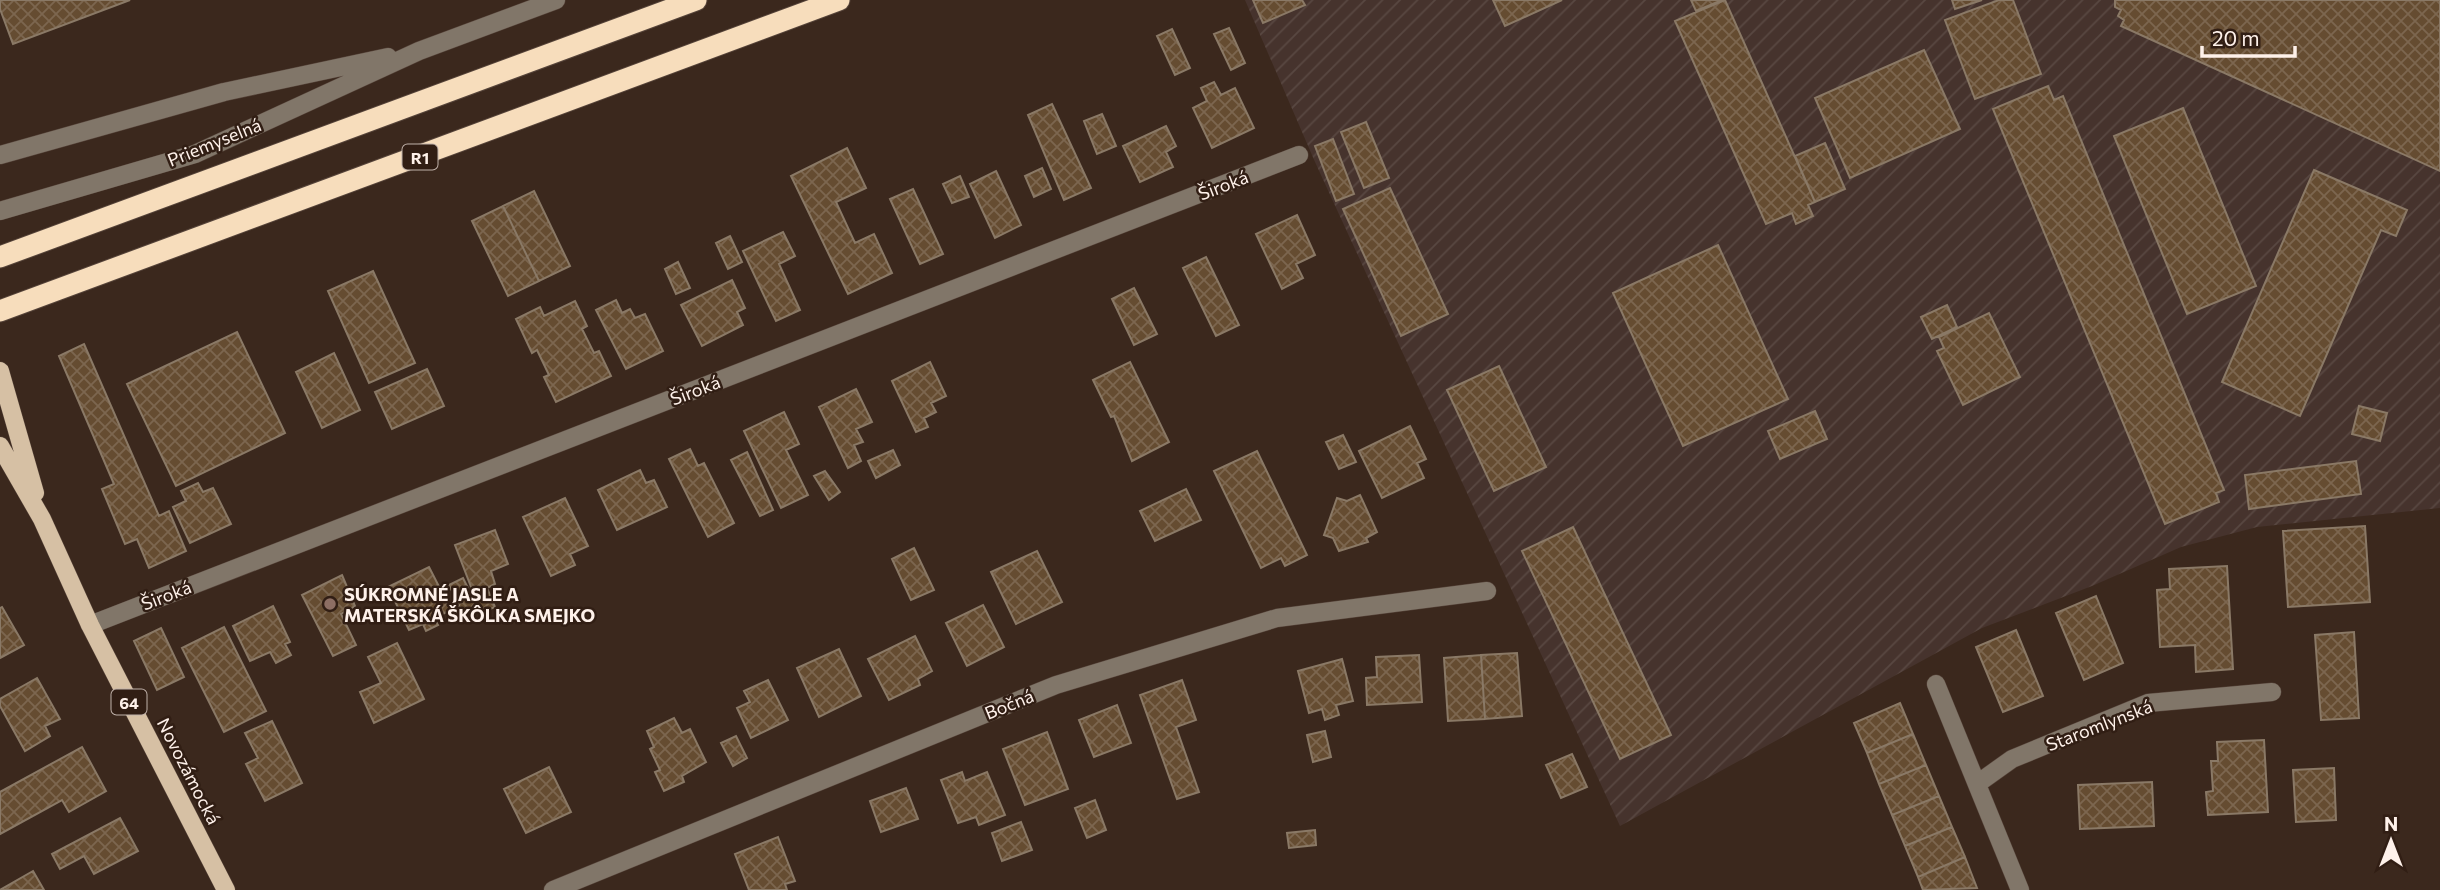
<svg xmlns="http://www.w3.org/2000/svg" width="2440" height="890" font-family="Commissioner,sans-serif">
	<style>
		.industrial { fill: url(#industrial-furrows) }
		.building { fill: url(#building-cross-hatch); stroke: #8a7966; stroke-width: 2 }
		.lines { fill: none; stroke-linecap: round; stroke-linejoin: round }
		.minor-casing { stroke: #56443a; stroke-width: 19 }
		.major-casing { stroke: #56443a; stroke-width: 19 }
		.highway-casing { stroke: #56443a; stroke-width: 23 }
		.minor { stroke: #817669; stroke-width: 18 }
		.major { stroke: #d6c0a4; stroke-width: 18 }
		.highway { stroke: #f7ddbc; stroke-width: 21 }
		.education-dot { fill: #8d6e63; stroke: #311e14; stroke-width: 2.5 }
		.labels { text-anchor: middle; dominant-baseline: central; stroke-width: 5; stroke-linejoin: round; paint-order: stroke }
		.shield { fill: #311e14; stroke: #c0b2aa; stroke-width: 2 }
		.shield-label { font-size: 16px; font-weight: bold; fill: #fef1ea }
		.street-label { font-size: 18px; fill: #fef1ea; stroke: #311e14 }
		.poi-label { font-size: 18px; font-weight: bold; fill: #fef1ea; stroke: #311e14; text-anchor: start }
	</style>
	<defs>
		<pattern id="industrial-furrows" width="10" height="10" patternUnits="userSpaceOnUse" patternTransform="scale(1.75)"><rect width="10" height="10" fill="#46332d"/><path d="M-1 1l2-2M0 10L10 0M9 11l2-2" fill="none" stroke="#584741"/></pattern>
		<pattern id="building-cross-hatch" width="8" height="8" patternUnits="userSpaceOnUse" patternTransform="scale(1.75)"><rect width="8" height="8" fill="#654c31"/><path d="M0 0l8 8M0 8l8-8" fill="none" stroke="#7c664f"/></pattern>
	</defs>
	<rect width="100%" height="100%" fill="#3b281d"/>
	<path class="industrial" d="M1245 0H2440V508L2257 527 2181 547 2092 586 1982 628 1620 826 1315 162Z"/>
	<path class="building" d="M0 0H130L13 44 0 9Z
		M1253 0H1302L1305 5 1263 23Z
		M1493 0H1562L1505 26Z
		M1691 0H1722L1696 11Z
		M1725 0 1815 202 1808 205 1813 216 1796 224 1792 213 1766 224 1675 21Z
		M1952 0H1982L1955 9Z
		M1999 0H2013L2041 74 1975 99 1945 20Z
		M2115 0H2440V171L2121 26 2124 20 2118 16 2121 10 2115 7Z
		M1229 28 1245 63 1231 70 1214 34Z
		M1172 29 1190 68 1175 75 1157 36Z
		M1924 50 1960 129 1850 178 1815 98Z
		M1214 82 1221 95 1235 88 1254 128 1212 148 1193 108 1207 101 1201 88Z
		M2048 86 2054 100 2063 96 2224 490 2216 493 2219 502 2165 524 1993 109Z
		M1052 104 1091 188 1064 200 1028 115Z
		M2183 108 2256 286 2187 314 2114 136Z
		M1102 114 1116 146 1097 154 1084 121Z
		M1366 122 1389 178 1364 188 1341 132Z
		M1166 126 1176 146 1166 152 1173 167 1140 182 1123 146Z
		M1333 139 1354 194 1336 201 1315 146Z
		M1825 143 1845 189 1815 202 1795 156Z
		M847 148 866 188 836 202 855 243 874 234 892 273 848 294 791 176Z
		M1042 168 1051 189 1034 197 1025 176Z
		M2314 170 2407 210 2396 236 2381 230 2300 416 2222 382Z
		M996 171 1021 225 995 238 970 184Z
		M960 176 969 197 952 203 943 184Z
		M1390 188 1448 314 1401 336 1343 209Z
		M913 189 943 254 920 264 890 199Z
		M534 191 570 266 539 281 503 206Z
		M503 206 539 281 508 296 472 221Z
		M1297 215 1315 255 1296 264 1303 278 1282 289 1256 234Z
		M783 232 795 256 779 264 800 310 776 321 743 251Z
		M730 236 742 262 728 269 716 243Z
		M1718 245 1788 399 1683 446 1613 293Z
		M1206 257 1239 325 1216 336 1183 268Z
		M678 262 690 288 676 294 665 269Z
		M373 271 415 363 369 383 328 291Z
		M732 280 745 308 737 312 743 325 702 346 681 305Z
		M1134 288 1157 334 1134 345 1112 299Z
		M616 300 622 313 630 309 635 318 645 314 663 351 626 369 596 310Z
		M575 301 587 326 582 329 594 353 599 351 611 376 556 402 544 377 549 375 537 350 532 353 516 319 540 307 544 316Z
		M1947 305 1957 327 1932 339 1921 317Z
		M1989 313 2020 377 1963 405 1937 351 1944 348 1939 337Z
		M237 332 285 433 176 486 127 384Z
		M84 344 159 516 169 511 186 551 149 568 137 539 125 544 102 489 114 484 59 356Z
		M334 353 360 410 322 428 296 372Z
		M930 362 946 396 931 403 936 412 924 418 928 427 916 432 892 381Z
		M1130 362 1169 442 1132 461 1114 416 1111 417 1093 380Z
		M1499 366 1546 467 1494 491 1447 390Z
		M427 369 444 406 392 429 375 392Z
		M856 389 872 422 856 429 863 442 854 445 861 461 848 468 819 407Z
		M2359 406 2387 413 2380 441 2352 434Z
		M1815 411 1827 439 1780 459 1768 431Z
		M784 412 799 444 786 450 808 495 781 508 744 431Z
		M1410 426 1426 459 1417 463 1424 478 1382 498 1359 451Z
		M1343 435 1356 462 1339 469 1326 442Z
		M690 449 698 466 704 463 734 523 708 537 669 459Z
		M893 450 900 465 876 478 868 461Z
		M1257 451 1307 555 1285 566 1281 558 1261 568 1214 471Z
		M747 452 773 510 760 516 731 460Z
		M2356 461 2361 494 2249 509 2245 475Z
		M640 470 646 483 654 480 667 507 617 530 598 490Z
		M825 471 840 492 829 500 814 476Z
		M198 483 203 492 213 488 231 524 190 543 173 507 186 501 181 491Z
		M1186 489 1201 520 1155 541 1140 511Z
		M1360 495 1377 532 1366 538 1368 542 1339 551 1333 538 1324 535 1337 498 1347 501Z
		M565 498 588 546 570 554 575 565 551 576 523 517Z
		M2365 526 2370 602 2288 607 2283 531Z
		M1573 527 1671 735 1620 759 1522 551Z
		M495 530 508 564 491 571 495 584 487 588 495 607 481 613 455 545Z
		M914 548 934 590 911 600 892 559Z
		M1037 551 1062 602 1016 624 991 572Z
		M2227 566 2233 669 2196 672 2195 645 2160 647 2157 590 2170 589 2169 569Z
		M429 567 451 610 434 618 438 625 426 631 423 624 409 630 388 587Z
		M342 575 355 606 341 614 356 645 333 656 302 595Z
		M463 578 479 611 465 618 449 585Z
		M2096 596 2123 663 2084 680 2056 613Z
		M983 605 1004 647 967 666 946 623Z
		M273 606 290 642 285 644 291 655 276 663 270 652 250 661 233 626Z
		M2 607 24 645 0 658V608Z
		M224 627 266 711 224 732 182 648Z
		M161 628 184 677 157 690 134 641Z
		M2016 630 2043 696 2003 712 1976 647Z
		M2354 632 2359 718 2321 720 2315 635Z
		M915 636 932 671 918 679 920 685 889 700 868 659Z
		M397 643 424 699 374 723 360 692 381 683 368 657Z
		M839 649 861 696 819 717 797 668Z
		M1517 653 1522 716 1485 719 1481 655Z
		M1419 655 1422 702 1367 705 1366 678 1377 677 1376 657Z
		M1481 655 1485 719 1448 721 1444 658Z
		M1342 659 1353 701 1336 705 1339 715 1325 720 1322 709 1309 713 1298 671Z
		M37 678 60 719 45 726 50 736 25 751 0 706V699Z
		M768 680 788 720 751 738 737 708 750 702 744 691Z
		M1182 680 1196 720 1176 727 1199 792 1177 799 1140 695Z
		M1900 703 1913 734 1867 753 1854 723Z
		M1117 705 1131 743 1094 757 1079 720Z
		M674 718 682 733 690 729 706 762 682 776 684 782 664 791 655 772 660 770 650 749 654 747 647 731Z
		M272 721 302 783 265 801 246 764 258 758 245 733Z
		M1325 731 1331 757 1313 762 1307 735Z
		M1047 732 1068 789 1025 805 1003 749Z
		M1913 734 1926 765 1879 784 1867 753Z
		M736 736 747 758 733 766 721 743Z
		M2264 740 2268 812 2208 815 2206 792 2213 791 2211 761H2218L2217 742Z
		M82 747 106 791 69 812 62 800 0 834V792Z
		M1572 754 1587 787 1561 798 1546 765Z
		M1926 765 1939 796 1892 815 1879 784Z
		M549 767 571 812 526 833 504 789Z
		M2334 768 2336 820 2296 822 2293 770Z
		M962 772 965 781 987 772 1005 815 979 825 976 817 958 823 941 780Z
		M2152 782 2154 826 2080 829 2078 785Z
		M906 788 918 819 881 832 870 801Z
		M1939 796 1952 827 1905 846 1892 815Z
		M1095 800 1106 830 1087 838 1075 808Z
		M120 818 138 851 94 874 84 856 60 869 52 854Z
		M1021 822 1032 850 1002 861 992 833Z
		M1952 827 1965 857 1918 877 1905 846Z
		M1315 830 1316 845 1289 848 1287 833Z
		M778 837 795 881 785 884 787 890H749L735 854Z
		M1965 857 1977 888 1923 890 1918 877Z
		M33 871 44 890H0Z"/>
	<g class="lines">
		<defs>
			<path id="minor" d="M0 155 224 92 388 57
				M0 211 195 154 419 51 556 0
				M90 625 1299 155
				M1936 684 2020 890
				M1977 784 2012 759 2148 703 2272 692
				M553 890 1056 685 1277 618 1487 591"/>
			<path id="major" d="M0 371 35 493
				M0 446 42 519 90 625 226 890"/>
			<path id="highway" d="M0 257 696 0
				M0 311 839 0"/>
		</defs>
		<use href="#minor" class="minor-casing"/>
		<use href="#major" class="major-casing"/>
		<use href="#highway" class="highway-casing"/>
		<use href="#minor" class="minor"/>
		<use href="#major" class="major"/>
		<use href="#highway" class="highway"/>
	</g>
	<circle class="education-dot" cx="330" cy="604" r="7"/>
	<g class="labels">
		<g class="shield">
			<rect x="402.5" y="144.5" width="35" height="25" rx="5"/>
			<rect x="111.5" y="689.5" width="35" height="25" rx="5"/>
		</g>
		<g class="shield-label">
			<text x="420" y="157">R1</text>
			<text x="129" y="702">64</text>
		</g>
		<g class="street-label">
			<text transform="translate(214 142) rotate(-22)">Priemyselná</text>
			<text transform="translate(1223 185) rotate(-21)">Široká</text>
			<text transform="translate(695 390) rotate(-21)">Široká</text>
			<text transform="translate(166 595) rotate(-21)">Široká</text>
			<text transform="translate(1009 704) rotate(-22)">Bočná</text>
			<text transform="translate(2099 725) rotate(-21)">Staromlynská</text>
			<text transform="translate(189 771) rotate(63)">Novozámocká</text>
		</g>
		<g class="poi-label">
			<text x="344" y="594">SÚKROMNÉ JASLE A<tspan x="344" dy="21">MATERSKÁ ŠKÔLKA SMEJKO</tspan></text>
		</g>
	</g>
	<g transform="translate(2391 841)" stroke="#311e14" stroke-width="5" paint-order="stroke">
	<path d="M0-5L12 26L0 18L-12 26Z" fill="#fef1ea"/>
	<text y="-10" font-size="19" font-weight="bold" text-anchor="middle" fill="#fef1ea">N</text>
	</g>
	<path d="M2202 46v10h93v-10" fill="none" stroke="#fef1ea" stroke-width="3.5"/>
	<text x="2212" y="46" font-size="21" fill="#fef1ea" stroke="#311e14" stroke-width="5" paint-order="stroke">20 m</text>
</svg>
